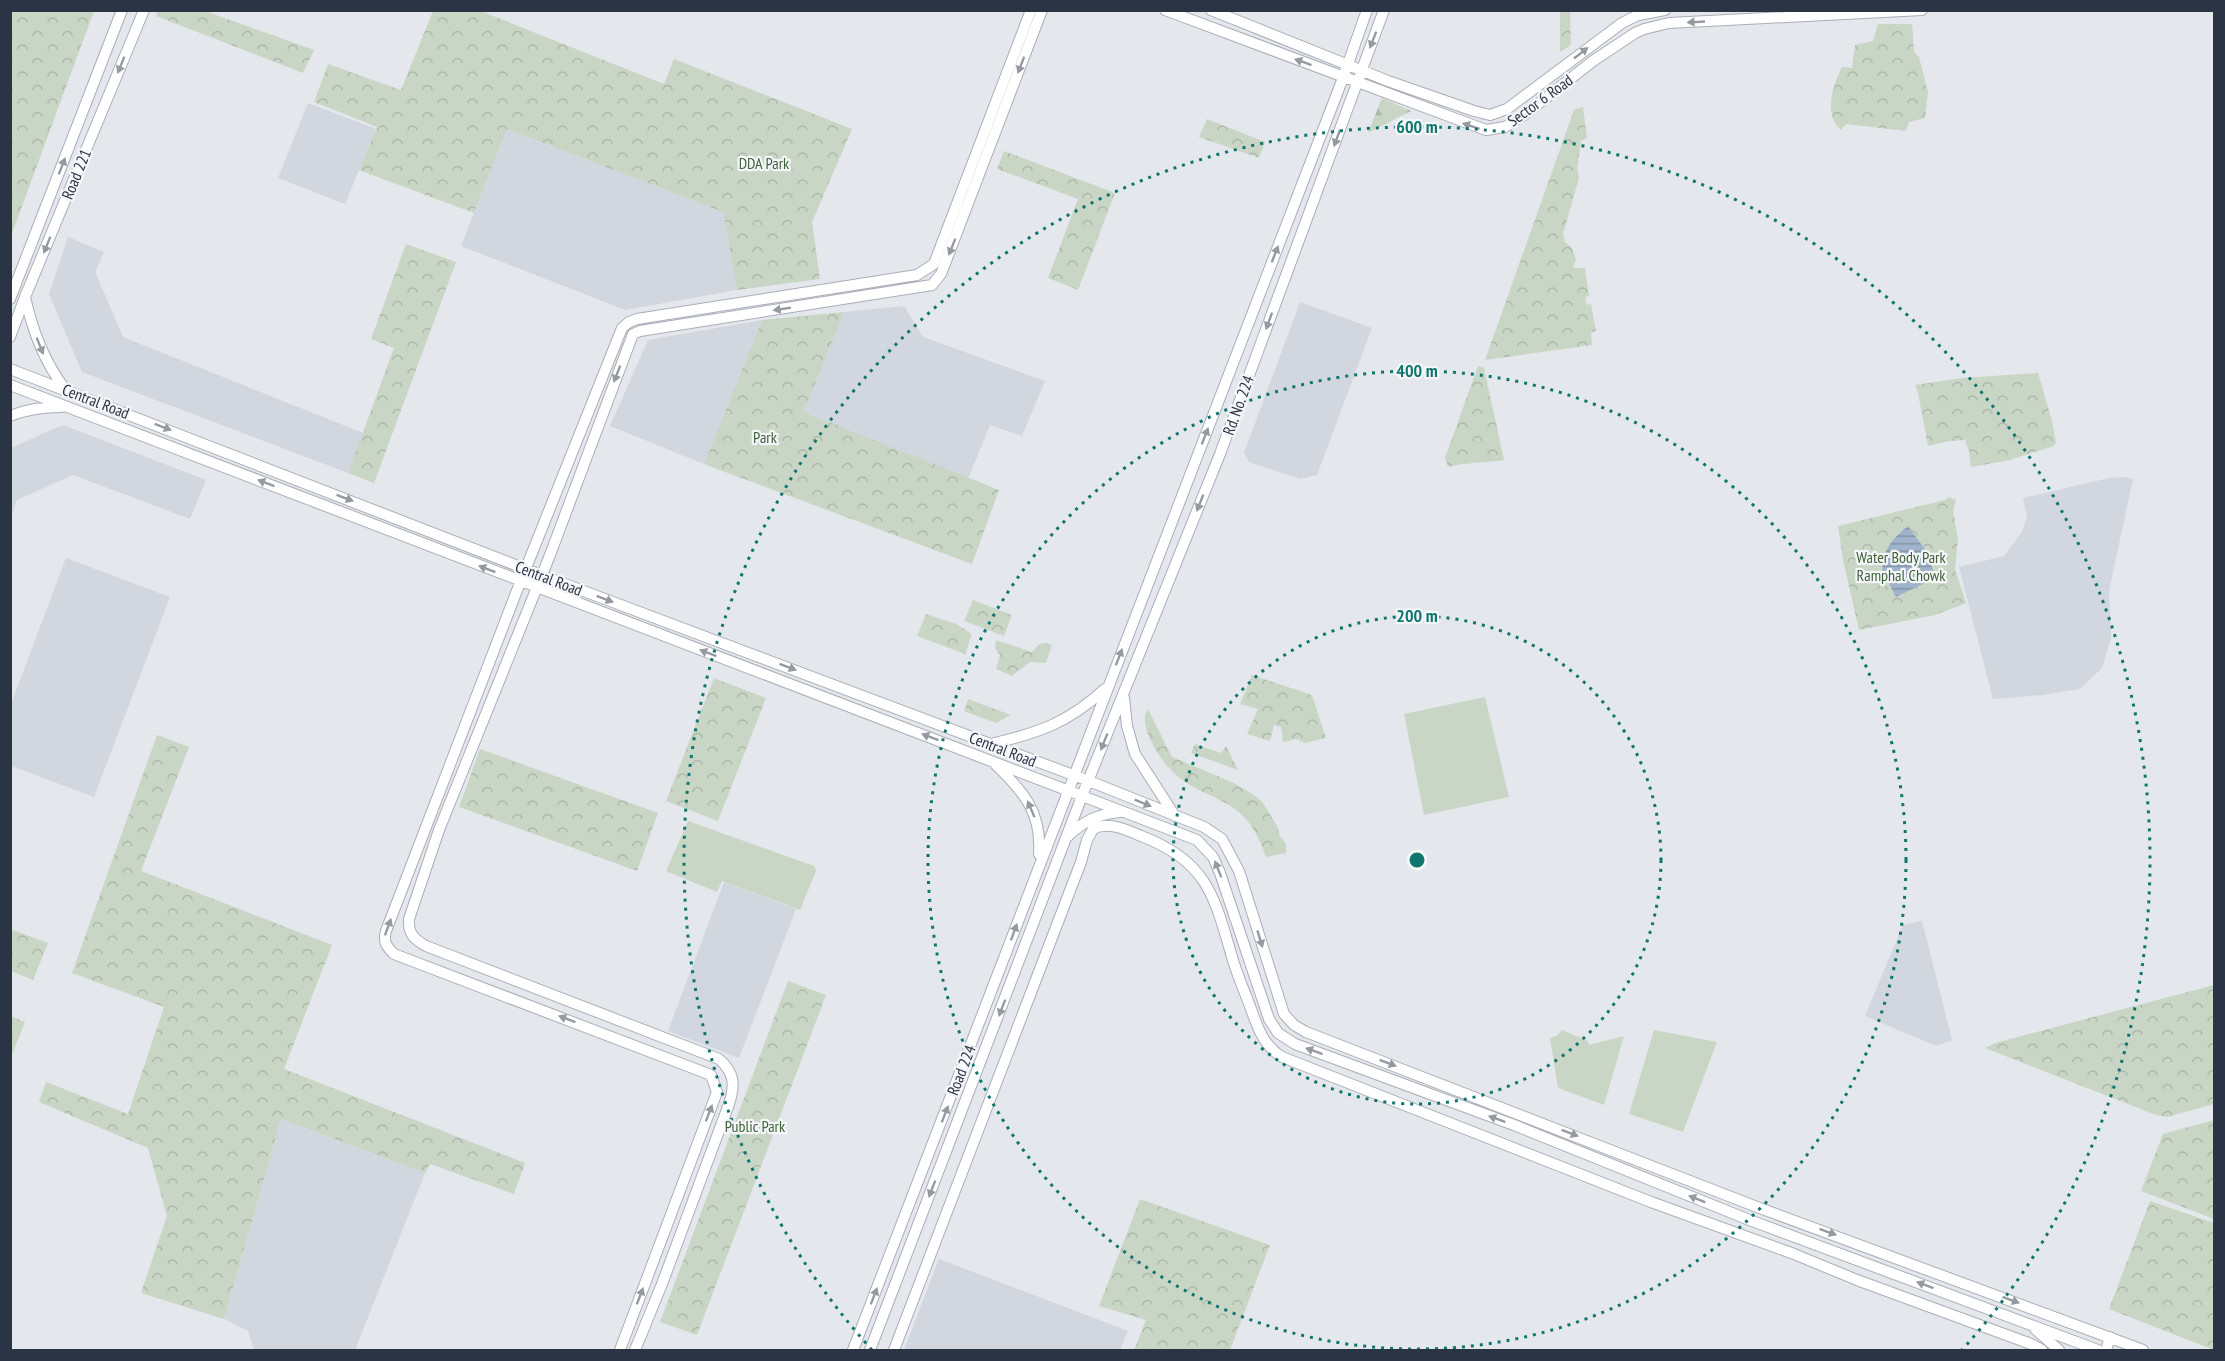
<svg xmlns="http://www.w3.org/2000/svg" width="2225" height="1361" font-family="'PT Sans Narrow',sans-serif">
	<style>
		.built { fill: #d2d6de }
		.green { fill: #c9d6c5 }
		.forest { fill: url(#forest-firs) }
		.park { fill: url(#park-crowns) }
		.water { fill: url(#water-rules) }
		.lines { fill: none; stroke-linecap: round; stroke-linejoin: round }
		.secondary-casing { stroke: #a9aeb7; stroke-width: 12 }
		.secondary { stroke: #fff; stroke-width: 10 }
		.oneway { fill: #959aa2 }
		.ring { fill: none; stroke: #0f766e; stroke-width: 3; stroke-dasharray: 3 6 }
		.labels { text-anchor: middle; dominant-baseline: central; stroke-width: 4.5; stroke-linejoin: round; paint-order: stroke }
		.street-label { font-size: 16px; fill: #2b3445; stroke: #f4f6f9 }
		.park-label { font-size: 16px; fill: #3f6138; stroke: #f4f6f9 }
		.centre { fill: #0f766e; stroke: #f4f6f9; stroke-width: 3 }
		.ring-label { font-size: 18px; text-anchor: middle; font-weight: bold; fill: #0f766e; stroke: #f4f6f9; stroke-width: 4.5; stroke-linejoin: round; paint-order: stroke }
	</style>
	<defs>
		<pattern id="forest-firs" width="22" height="20" patternUnits="userSpaceOnUse" patternTransform="scale(1.5)"><rect width="22" height="20" fill="#c9d6c5"/><path d="M5 1l3.5 6h-7zM16 11l3.5 6h-7z" fill="#adb8ab"/></pattern>
		<pattern id="park-crowns" width="20" height="18" patternUnits="userSpaceOnUse" patternTransform="scale(1.5)"><rect width="20" height="18" fill="#c9d6c5"/><path d="M2 6a3 3 0 1 1 6 0M12 15a3 3 0 1 1 6 0" fill="none" stroke="#adb8ab"/></pattern>
		<pattern id="water-rules" width="6" height="5" patternUnits="userSpaceOnUse" patternTransform="scale(1.5)"><rect width="6" height="5" fill="#9fb4cc"/><path d="M0 2.5h6" fill="none" stroke="#8293a7"/></pattern>
	</defs>
	<rect width="100%" height="100%" fill="#e4e7ec"/>
	<path class="built" d="M308 103 376 129 345 204 278 178Z
		M507 129 723 212 737 290 625 310 461 246Z
		M68 237 104 252 95 272 123 337 363 433 348 473 82 372 49 294Z
		M1300 302 1372 328 1317 475 1300 479 1249 462 1244 453Z
		M904 306 923 337 1045 381 1022 436 990 425 968 479 804 412 844 312Z
		M762 320 704 464 610 426 648 340Z
		M63 425 206 480 190 519 73 475 17 500 11 516V448Z
		M2124 477 2133 479 2109 591 2111 638 2102 668 2080 689 2042 695 1993 699 1959 567 2004 556 2022 532 2027 517 2023 498 2109 478Z
		M66 558 170 597 94 797 11 766V704Z
		M724 882 796 909 739 1058 668 1031Z
		M1922 921 1952 1040 1936 1046 1865 1016 1903 925Z
		M281 1119 425 1173 355 1350H254L248 1331 224 1319Z
		M939 1259 1128 1331 1120 1350H904Z"/>
	<path class="green" d="M1485 697 1509 797 1424 815 1404 714Z
		M688 821 814 866 816 871 800 910 722 881 717 892 666 871Z
		M1562 1030 1588 1041 1589 1045 1624 1036 1604 1105 1558 1088 1550 1038 1557 1036Z
		M1654 1030 1717 1042 1683 1132 1629 1114Z"/>
	<path class="forest" d="M1382 98 1411 111 1368 133Z"/>
	<path class="park" d="M11 10 94 11 11 236 10 11Z
		M158 11H205L314 50 303 73 156 16Z
		M433 11H483V12L664 84 674 59 852 129 812 222 820 279 737 290 723 212 507 129 474 213 359 170 377 127 314 102 328 64 401 90Z
		M1560 11H1570L1571 45 1560 52Z
		M1878 24H1912L1914 52 1919 57 1928 92 1925 118 1909 122 1906 131 1846 124 1841 130C1823 115 1833 84 1842 67L1852 68 1855 45 1873 41Z
		M1583 107 1587 138 1581 141 1577 169 1579 178 1563 234 1565 242 1572 248 1576 259 1573 268H1585L1589 296 1585 297 1587 305 1591 304 1596 331 1591 333 1592 345 1485 360 1574 110Z
		M1207 119 1265 142 1259 158 1199 137Z
		M1004 151 1115 193 1078 290 1048 278 1078 199 997 169Z
		M406 244 456 262 374 483 348 473 394 348 371 339Z
		M844 312 804 412 999 490 972 564 704 464 762 320Z
		M1478 366 1484 368 1504 460C1485 463 1466 462 1448 467L1445 458Z
		M2038 373 2052 421 2056 442 2054 446 2010 460 1971 467 1969 451 1965 440 1950 441 1928 446 1918 393 1915 385 1962 378Z
		M1949 497 1956 500 1953 510 1958 539 1955 569 1966 603 1935 615 1859 630 1843 560 1838 526 1945 500Z
		M973 600 1012 615 1004 636 964 621Z
		M926 614 956 624 972 634 965 654 917 636Z
		M996 640 1032 652 1039 644 1046 643 1052 645 1046 663 1030 662 1012 676 996 669 1000 655 995 648Z
		M1252 675 1312 695 1326 738 1305 743 1296 739 1283 742 1281 727 1274 725 1270 741 1247 734 1258 709 1240 704Z
		M714 678 766 698 718 821 666 801Z
		M968 699 1011 715 996 723 964 711Z
		M1148 709 1172 757 1234 783 1254 795 1263 803 1277 826 1280 836 1286 844V853L1266 857C1261 842 1253 825 1241 814 1222 797 1199 793 1181 779 1165 767 1147 741 1145 722 1144 717 1146 713 1148 709Z
		M157 735 189 747 141 871 332 945 284 1069 525 1163 514 1194 430 1164 425 1173 281 1119 224 1319 141 1293 167 1216 148 1148 39 1102 46 1082 128 1114 164 1007 72 973Z
		M1195 744 1221 753 1226 746 1238 770 1191 753Z
		M480 749 658 813 637 871 459 807Z
		M10 929 48 943 33 980 11 971Z
		M788 981 826 995 697 1335 660 1322Z
		M2214 985V1104L2167 1117 2156 1115 1985 1048 1995 1043Z
		M11 1016 25 1022 11 1057Z
		M2214 1120V1219L2141 1191 2163 1134Z
		M1140 1199 1270 1245 1230 1350H1134L1146 1320 1099 1306Z
		M2150 1201 2214 1223V1350L2109 1309Z"/>
	<path class="water" d="M1908 526 1926 551 1934 572 1933 577 1927 582 1896 597 1888 582 1883 577C1880 554 1890 540 1908 526Z"/>
	<g class="lines">
		<defs>
			<path id="secondary" d="M1165 10 1486 130 1505 127 1524 115 1593 61 1635 33 1644 29 1669 23 1922 10
				M1211 10 1388 81 1474 111 1490 115 1507 109 1622 23 1638 15 1665 10
				M25 297C33 332 44 361 65 389
				M10 299 122 10
				M10 337 25 297 144 10
				M10 369 541 575 1089 781 1204 827 1222 839 1239 871 1284 1014 1294 1025 1306 1032 1757 1207 2143 1350
				M10 385 1197 840 1213 857 1220 873 1269 1019 1278 1033 1295 1044 1514 1125 1752 1221 2098 1350
				M10 416C27 409 44 407 62 407
				M1124 698 1127 726 1135 754 1175 816
				M991 744C1038 733 1068 723 1105 689
				M995 764C1023 791 1042 812 1039 854
				M1068 836C1084 821 1098 814 1120 812
				M2035 1329 2059 1350
				M620 1350 717 1092 711 1075 394 954C386 946 383 942 386 931L516 593 622 328 629 322 637 319 917 275 934 264 1031 10
				M635 1350 662 1284 729 1104C735 1085 735 1073 719 1059L426 946C414 939 408 934 409 919L439 830 550 555 633 334 640 331 932 285 941 274 1042 10
				M853 1350 1343 78 1367 10
				M870 1350 1082 796 1220 454 1384 10
				M894 1350 1040 969 1081 862 1087 840 1093 829C1108 821 1127 830 1141 836 1207 861 1214 895 1232 957 1237 975 1245 992 1251 1009 1258 1029 1264 1046 1282 1057L1651 1202 1794 1254 1857 1280 2031 1344 2042 1350
				M2106 1350 2110 1337"/>
		</defs>
		<use href="#secondary" class="secondary-casing"/>
		<use href="#secondary" class="secondary"/>
	</g>
	<defs><path id="oneway-solid" d="M-6-.8H1V-3.2L6.5 0L1 3.2V.8H-6Z" transform="scale(1.5)"/></defs>
	<g class="oneway">
		<use href="#oneway-solid" transform="translate(1696 22) rotate(177)"/>
		<use href="#oneway-solid" transform="translate(1373 40) rotate(111)"/>
		<use href="#oneway-solid" transform="translate(1581 53) rotate(-38)"/>
		<use href="#oneway-solid" transform="translate(1303 62) rotate(-160)"/>
		<use href="#oneway-solid" transform="translate(121 65) rotate(112)"/>
		<use href="#oneway-solid" transform="translate(1021 65) rotate(111)"/>
		<use href="#oneway-solid" transform="translate(1471 126) rotate(-162)"/>
		<use href="#oneway-solid" transform="translate(1337 138) rotate(110)"/>
		<use href="#oneway-solid" transform="translate(62 166) rotate(-69)"/>
		<use href="#oneway-solid" transform="translate(47 245) rotate(112)"/>
		<use href="#oneway-solid" transform="translate(952 247) rotate(112)"/>
		<use href="#oneway-solid" transform="translate(1275 254) rotate(-69)"/>
		<use href="#oneway-solid" transform="translate(782 309) rotate(171)"/>
		<use href="#oneway-solid" transform="translate(1269 321) rotate(110)"/>
		<use href="#oneway-solid" transform="translate(40 346) rotate(68)"/>
		<use href="#oneway-solid" transform="translate(617 374) rotate(111)"/>
		<use href="#oneway-solid" transform="translate(163 427) rotate(21)"/>
		<use href="#oneway-solid" transform="translate(1205 436) rotate(-69)"/>
		<use href="#oneway-solid" transform="translate(266 483) rotate(-159)"/>
		<use href="#oneway-solid" transform="translate(345 498) rotate(21)"/>
		<use href="#oneway-solid" transform="translate(1200 503) rotate(112)"/>
		<use href="#oneway-solid" transform="translate(487 569) rotate(-159)"/>
		<use href="#oneway-solid" transform="translate(605 599) rotate(21)"/>
		<use href="#oneway-solid" transform="translate(708 653) rotate(-159)"/>
		<use href="#oneway-solid" transform="translate(1119 657) rotate(-69)"/>
		<use href="#oneway-solid" transform="translate(788 667) rotate(21)"/>
		<use href="#oneway-solid" transform="translate(930 737) rotate(-159)"/>
		<use href="#oneway-solid" transform="translate(1104 742) rotate(112)"/>
		<use href="#oneway-solid" transform="translate(1143 803) rotate(22)"/>
		<use href="#oneway-solid" transform="translate(1031 809) rotate(-113)"/>
		<use href="#oneway-solid" transform="translate(1218 869) rotate(-112)"/>
		<use href="#oneway-solid" transform="translate(388 927) rotate(-70)"/>
		<use href="#oneway-solid" transform="translate(1014 932) rotate(-70)"/>
		<use href="#oneway-solid" transform="translate(1260 939) rotate(73)"/>
		<use href="#oneway-solid" transform="translate(1002 1008) rotate(111)"/>
		<use href="#oneway-solid" transform="translate(567 1019) rotate(-159)"/>
		<use href="#oneway-solid" transform="translate(1314 1051) rotate(-160)"/>
		<use href="#oneway-solid" transform="translate(1388 1063) rotate(21)"/>
		<use href="#oneway-solid" transform="translate(709 1113) rotate(-69)"/>
		<use href="#oneway-solid" transform="translate(945 1114) rotate(-69)"/>
		<use href="#oneway-solid" transform="translate(1497 1119) rotate(-160)"/>
		<use href="#oneway-solid" transform="translate(1570 1133) rotate(21)"/>
		<use href="#oneway-solid" transform="translate(932 1189) rotate(111)"/>
		<use href="#oneway-solid" transform="translate(1697 1199) rotate(-158)"/>
		<use href="#oneway-solid" transform="translate(1828 1232) rotate(20)"/>
		<use href="#oneway-solid" transform="translate(1925 1285) rotate(-159)"/>
		<use href="#oneway-solid" transform="translate(640 1296) rotate(-69)"/>
		<use href="#oneway-solid" transform="translate(874 1296) rotate(-69)"/>
		<use href="#oneway-solid" transform="translate(2011 1300) rotate(20)"/>
	</g>
	<g class="ring">
		<circle cx="1417" cy="860" r="244"/>
		<circle cx="1417" cy="860" r="489"/>
		<path d="M872 1350A733 733 0 1 1 1962 1350"/>
	</g>
	<g class="labels">
		<g class="street-label">
			<text transform="translate(1540 100) rotate(-36)">Sector 6 Road</text>
			<text transform="translate(76 174) rotate(-68)">Road 221</text>
			<text transform="translate(96 401) rotate(21)">Central Road</text>
			<text transform="translate(1238 405) rotate(-70)">Rd. No. 224</text>
			<text transform="translate(549 578) rotate(21)">Central Road</text>
			<text transform="translate(1003 749) rotate(21)">Central Road</text>
			<text transform="translate(961 1070) rotate(-69)">Road 224</text>
		</g>
		<g class="park-label">
			<text x="764" y="163">DDA Park</text>
			<text x="765" y="437">Park</text>
			<text x="1901" y="557">Water Body Park<tspan x="1901" dy="18">Ramphal Chowk</tspan></text>
			<text x="755" y="1126">Public Park</text>
		</g>
	</g>
	<circle cx="1417" cy="860" r="9" class="centre"/>
	<g class="ring-label">
		<text x="1417" y="133">600 m</text>
		<text x="1417" y="377">400 m</text>
		<text x="1417" y="622">200 m</text>
	</g>
	<rect width="2225" height="1361" fill="none" stroke="#2b3445" stroke-width="24"/>
</svg>
